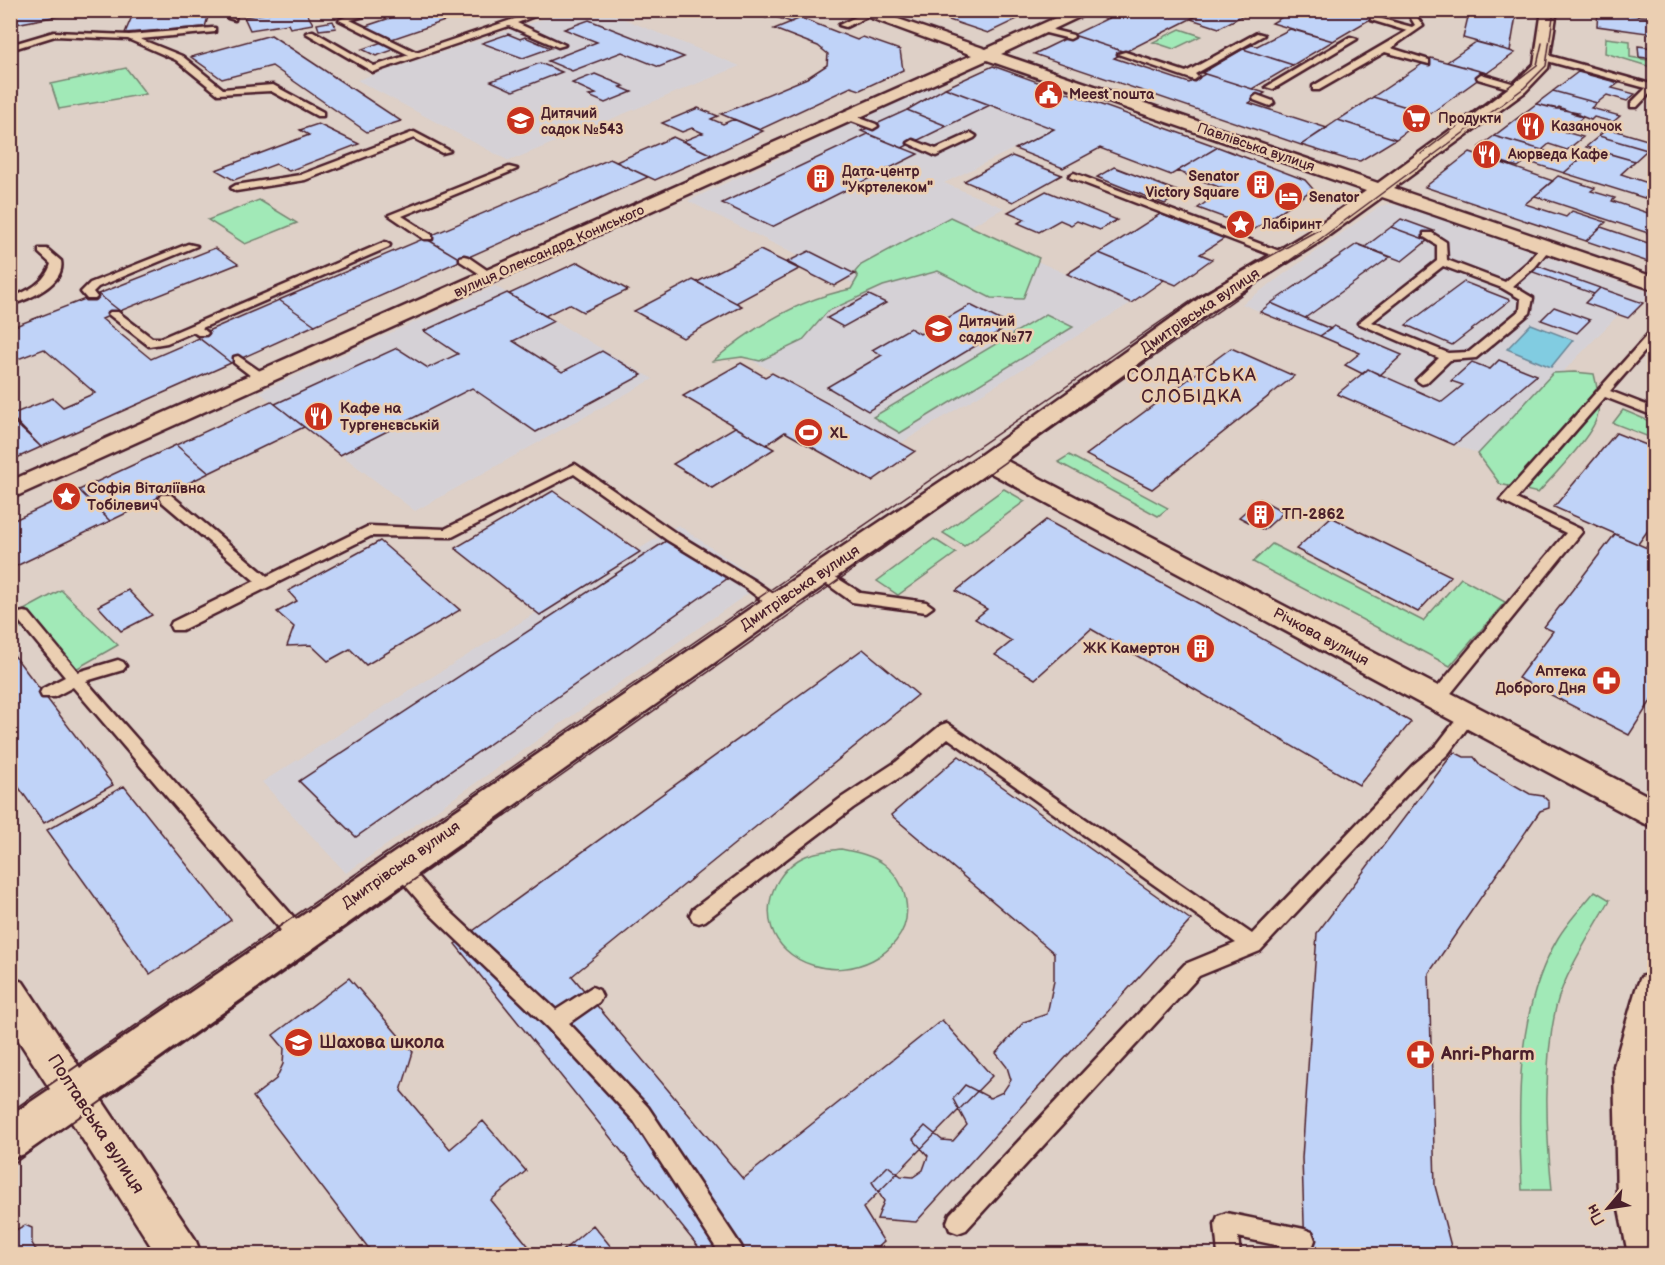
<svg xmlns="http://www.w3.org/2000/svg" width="1665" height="1265" font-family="'Balsamiq Sans',sans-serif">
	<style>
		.built { fill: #d5d1d6 }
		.green { fill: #a1e9b7; stroke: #768471; stroke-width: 1.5 }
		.water { fill: #81cce1; stroke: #6b8798; stroke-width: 1.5 }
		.building { fill: #c0d3f8; stroke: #4a1f2b; stroke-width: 1.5 }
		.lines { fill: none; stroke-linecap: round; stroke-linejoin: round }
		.lane-casing { stroke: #4a1f2b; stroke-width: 5 }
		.street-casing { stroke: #4a1f2b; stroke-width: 5 }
		.lane { fill: #ebcfb2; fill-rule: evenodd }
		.street { fill: #ebcfb2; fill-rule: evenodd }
		.tram-far1 { stroke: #4a1f2b; stroke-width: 1.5 }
		.tram { stroke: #4a1f2b; stroke-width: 2 }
		.labels { text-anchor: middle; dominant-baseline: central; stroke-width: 5; stroke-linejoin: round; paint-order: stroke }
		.far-poi-label { font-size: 14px; font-weight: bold; fill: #4a1f2b; stroke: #ebcfb2; text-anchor: start }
		.far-street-label { font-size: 14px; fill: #4a1f2b; stroke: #ebcfb2 }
		.street-label { font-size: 15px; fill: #4a1f2b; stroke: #ebcfb2 }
		.poi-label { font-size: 15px; font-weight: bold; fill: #4a1f2b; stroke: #ebcfb2; text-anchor: start }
		.quarter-label { font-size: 18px; letter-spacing: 1.5px; fill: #4a1f2b; stroke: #ebcfb2 }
		.near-poi-label { font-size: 18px; font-weight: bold; fill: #4a1f2b; stroke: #ebcfb2; text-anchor: start }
		.near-street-label { font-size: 18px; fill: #4a1f2b; stroke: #ebcfb2 }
	</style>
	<rect width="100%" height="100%" fill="#ded0c7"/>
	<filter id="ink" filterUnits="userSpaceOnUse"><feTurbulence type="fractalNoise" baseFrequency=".0167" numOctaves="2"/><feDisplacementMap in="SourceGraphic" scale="12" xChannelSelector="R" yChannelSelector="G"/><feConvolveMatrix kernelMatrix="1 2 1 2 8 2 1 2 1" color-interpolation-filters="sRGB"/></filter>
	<g filter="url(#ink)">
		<path class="built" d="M570 10 604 11 740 66 509 161 357 80Z
			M934 84 1054 129 944 183 1004 208 965 229 1131 303 901 443 741 354 861 287 688 201Z
			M1389 204 1403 206 1652 293 1628 318 1618 315 1483 455 1454 445 1337 394 1362 374 1345 365 1360 353 1242 304 1380 206Z
			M495 286 653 379 415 511 259 392Z
			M678 525 763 583 346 873 262 782Z"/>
		<path class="green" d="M1180 29 1201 36 1174 49 1153 42Z
			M1606 38 1630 41V57L1654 61V68L1605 53Z
			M126 68 146 94 59 109 51 84Z
			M259 200 297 223 245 244 208 220Z
			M950 217 1039 258 1023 299 991 298 938 271 883 286 828 311 802 341 760 361 742 357 713 361C753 327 800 299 851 289L858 277 855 272 861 265Z
			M1046 314 1073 327 900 433 873 417Z
			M1574 372 1594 374C1597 386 1601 405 1597 417 1592 436 1553 476 1538 493L1500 484 1478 454 1553 373Z
			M1623 410 1654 423V439L1613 423Z
			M1069 455 1168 508 1158 516 1058 462Z
			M1004 489 1025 501 964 546 943 533Z
			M934 539 956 553 898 595 877 581Z
			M1272 544 1423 621 1461 578 1505 602 1450 666 1253 562Z
			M61 590 118 645 67 674 11 617Z
			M841 849C856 852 872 855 884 864 907 882 915 917 896 941 871 973 817 979 786 950 758 924 767 880 798 860 811 852 826 851 841 849Z
			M1595 891 1610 900C1594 928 1563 976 1556 1007 1543 1066 1546 1130 1552 1190H1522C1518 1108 1514 1012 1558 938 1568 921 1583 906 1595 891Z"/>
		<path class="water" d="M1531 324 1573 340 1551 367 1507 349Z"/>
		<path class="building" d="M10 10H90L10 25Z
			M178 10H210L205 27 125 33 133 14Z
			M283 10H305L313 24 290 28 288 24 250 30 244 17Z
			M414 10H477L386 41 360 28Z
			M760 10H816L819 11 791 22 773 16 766 18 756 14 763 12Z
			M919 10H963L979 16 990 10H1036L988 33Z
			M1125 10H1208L1125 52 1073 35Z
			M1208 10H1253L1219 28 1191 19Z
			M1294 10H1386L1333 41 1272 23Z
			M1461 10H1517L1510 51 1463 38 1468 17 1460 16Z
			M1598 10 1654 18V34L1597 26Z
			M801 18 857 40 863 37 900 50 903 70 860 90 851 87 759 130 721 114 807 78 827 65 828 54 818 46 774 29Z
			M589 20 684 57 659 67 622 52 572 71 548 61 597 42 564 29Z
			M333 21 336 28 319 30 317 24Z
			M1290 29 1333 41 1293 65 1243 49 1252 45 1257 46Z
			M508 34 520 39 525 37 551 48 523 58 482 43Z
			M271 35 401 121 367 132 272 66 222 79 191 57Z
			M1073 35 1125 52 1114 58 1189 83 1205 74 1265 93 1249 103 1327 128 1301 145 1034 54Z
			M382 42 396 49 376 56 362 49Z
			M1476 42 1510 51 1515 53 1487 73 1447 62Z
			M1638 46 1654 48V59L1639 57Z
			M1243 49 1293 65 1252 89 1202 73Z
			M1431 58 1487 73 1430 114 1373 97Z
			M540 63 562 72 513 91 491 81Z
			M993 66 1218 147 1171 175 1100 148 1063 168 1015 149 1054 129 945 88Z
			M1578 72 1619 83 1612 88 1635 94 1627 101 1607 95 1597 103 1553 91Z
			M595 74 624 86 620 87 632 92 605 103 589 96 596 94 572 83Z
			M945 88 990 105 947 126 907 110Z
			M1553 91 1597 103 1591 108 1620 116 1613 122 1594 117 1591 120 1559 107 1556 109 1536 104Z
			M1373 97 1430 114 1396 139 1338 120Z
			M1536 104 1578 113 1575 115 1583 117 1565 132 1583 137 1567 150 1549 144 1542 150 1494 136Z
			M698 108 718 116 711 119 723 124 734 119 763 131 712 155 683 141 703 133 692 128 682 132 662 123Z
			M907 110 947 126 902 148 861 131Z
			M1338 120 1396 139 1360 161 1346 159 1301 145Z
			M318 124 359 144 289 171 276 164 234 180 216 170 309 135 300 130Z
			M1607 128 1654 142V152L1599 136Z
			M868 134 918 154 772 227 722 203Z
			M1494 136 1542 150 1578 161 1564 173 1526 161 1518 167 1480 155 1487 150 1479 147Z
			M1599 136 1647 150 1635 161 1586 147Z
			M673 137 712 155 655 180 616 162Z
			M1218 147 1305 180 1313 189 1255 229 1198 208 1224 189 1177 171Z
			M1592 149 1635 161 1621 174 1654 185V201L1564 173Z
			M1470 152 1553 181 1525 204 1566 217 1572 211 1606 222 1586 241 1425 187Z
			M1012 156 1062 175 1013 202 964 181Z
			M610 159 648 177 462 260 425 238Z
			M1114 167 1182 193 1165 204 1097 177Z
			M1558 176 1595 188 1591 191 1615 198 1612 201 1654 215V235L1535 196Z
			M1046 191 1117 220 1100 230 1077 221 1071 225 1060 220 1039 232 1018 223 1025 219 1008 212Z
			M1160 214 1225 238 1200 254 1212 259 1176 285 1099 253Z
			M1401 219 1434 231 1424 239 1391 227Z
			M1391 227 1424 239 1428 240 1402 261 1365 247Z
			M1601 227 1654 245V264L1586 241Z
			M425 238 462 260 315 325 279 300Z
			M1357 244 1390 257 1305 318 1271 303Z
			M215 248 238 264 120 311 98 294Z
			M760 250 799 269 736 303 697 282Z
			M809 251 855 274 834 286 787 262Z
			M1099 253 1164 280 1131 303 1067 274Z
			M578 262 628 290 583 312 569 304 545 316 509 294Z
			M1538 266 1600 288 1594 294 1533 272Z
			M693 280 742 306 683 338 634 311Z
			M1464 282 1510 300 1452 345 1406 325Z
			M1600 288 1643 303 1628 318 1585 303Z
			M507 293 554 321 513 341 562 372 602 351 642 375 536 432 472 388 340 455 275 404 397 348 428 368 458 354 424 331Z
			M98 294 120 311 102 319 151 359 199 338 231 363 41 447 10 415 53 398 63 407 95 393 44 349 10 362V328Z
			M869 295 886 303 843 327 827 318Z
			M279 300 315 325 231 363 196 336Z
			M1271 303 1305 318 1331 329 1320 336 1260 312Z
			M970 305 1010 325 868 411 827 387 882 355 872 350 910 328 920 334Z
			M1554 307 1590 320 1577 333 1541 320Z
			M1334 326 1402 355 1380 375 1368 369 1363 374 1345 365 1360 353 1320 336Z
			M1231 348 1294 376 1152 489 1086 455Z
			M1499 360 1537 375 1454 445 1337 394 1368 369 1442 402 1463 385 1451 381 1472 362 1490 369Z
			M741 363 765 377 772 373 915 451 872 481 785 432 766 445 683 396Z
			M271 401 304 427 209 473 176 445Z
			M10 420H12L41 447 10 461Z
			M735 427 774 449 712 488 673 464Z
			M1616 433 1654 448V522L1638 544 1554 507Z
			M176 445 209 473 110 521 79 490Z
			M79 490 110 521 10 569V522Z
			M553 491 640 552 540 615 455 548Z
			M1260 499 1284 512 1264 530 1239 517Z
			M1331 517 1451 576 1418 612 1296 549Z
			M1046 520 1218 614 1411 722 1359 785 1091 629 1035 679 995 655 1012 641 975 619 987 609 956 591Z
			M1615 534 1654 551V696L1629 735 1518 678 1553 631 1544 627Z
			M672 537 731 576 356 837 299 781Z
			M380 541 460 610 366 665 350 649 328 661 311 645 287 646 294 627 277 612 297 601 288 591Z
			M128 590 152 615 121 631 98 606Z
			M863 649 918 695 572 976 743 1179 942 1020 992 1076 863 1208 884 1242 870 1254H704L455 944Z
			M10 650 113 785 44 823 10 775Z
			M1454 752 1464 757H1474L1481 766 1530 794 1543 796 1549 802V808L1540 811 1429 973 1435 1186 1453 1254H1305L1302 1158 1317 933Z
			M959 756 1191 920 916 1222 877 1219 884 1201 872 1182 888 1166 901 1176 913 1177 923 1170 928 1156 913 1139 925 1126 942 1140 953 1141 967 1125 953 1099 965 1085 990 1098 1003 1092 1011 1080 1007 1067 996 1053 1024 1022 1047 1014 1054 981V953L891 815Z
			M124 786 231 920 150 974 47 830Z
			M349 978 413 1052 401 1091 450 1149 483 1121 526 1171 491 1200 535 1254H373L253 1097 276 1079 283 1064 284 1048 273 1035Z
			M25 1225 32 1228V1243L38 1254H10V1233Z
			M593 1225 617 1254H559Z"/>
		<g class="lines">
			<defs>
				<path id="lane" d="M229 10H237L235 20 228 18Z
					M359 10H367L364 16 350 20 416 52 529 14 527 10H535L537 15 517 23 565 45 558 47 509 26 373 72 306 33 313 31 374 66 409 55 339 20Z
					M706 10H732L718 16Z
					M1406 10H1412L1423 26 1391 48 1429 60V64L1385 52 1319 90H1313V86L1407 31 1371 20V16L1412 27 1415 25Z
					M1642 10H1654V14L1643 12Z
					M866 12 873 14 846 27 839 25Z
					M212 28H215V32L140 39 182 56 223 89 273 85 323 112V116H317L271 91 218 94 176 60 128 39 55 36 10 50V45L54 32 129 35Z
					M1045 28 1073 35 1074 37 1070 39 1042 32 1041 30Z
					M1257 33 1264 35 1195 74 1198 77 1194 80 1118 54 1125 52 1186 72Z
					M1350 37 1357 39 1273 89 1266 87Z
					M1543 54 1654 85V89L1637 107H1631V103L1646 88 1540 59V55Z
					M1481 74 1522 86 1523 88 1519 91 1478 79 1477 77Z
					M1257 95 1273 101 1274 103 1270 106 1254 100 1253 98Z
					M849 114 876 124 878 126 873 129 846 119 844 117Z
					M414 132 450 151 442 153 414 138 305 180 236 191 231 188 236 185 300 175Z
					M971 133 976 136 974 138 936 156 908 143 913 140 936 149Z
					M509 167 517 169 402 216 432 235V239H424L389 215Z
					M1074 173 1287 254 1288 256 1279 258 1071 178 1069 176Z
					M1424 233H1432L1446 242 1447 260 1505 282 1527 263 1542 245 1551 247 1535 267 1513 286 1533 298 1530 313 1476 358 1450 360 1426 383 1422 384 1416 380 1439 358 1358 323 1437 261V245L1424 237ZM1443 266 1502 288 1521 299 1520 310 1469 352 1448 353 1372 322Z
					M385 242 390 245 389 247 202 328 208 333 206 335H198L193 332 167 343 149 346 108 314 110 312H118L152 338H161Z
					M188 244 197 246 98 287 93 292 97 297 95 299H87L81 292 90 283Z
					M39 249H47L61 261C66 284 28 300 10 305V298C28 291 45 283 51 264L39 253Z
					M464 256 468 257 497 277 488 279 460 261V257Z
					M1654 331V341L1610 391 1654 408V416L1605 397 1516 499 1580 529 1582 532 1443 703H1431L1429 699 1431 695 1566 533 1500 500 1650 332Z
					M238 356 267 376V382H259L234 363V357Z
					M575 464 677 534 756 582 782 600 784 604 782 608H772L746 588 667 540 574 474 452 537 371 536 182 630H172L170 626 172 622 255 581 161 501 159 498 161 495H171L267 576 369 526 445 529Z
					M821 568 861 593 926 602 933 607 926 612 852 602 816 576 814 573Z
					M24 612 29 613 78 672 118 660 123 662 126 666 123 670 86 681 305 930 307 936 305 942 298 944 291 942 73 687 54 697H42L40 693 42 689 65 677 19 621 17 617 19 613Z
					M1469 709 1475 711 1477 715 1448 754 1425 775 1260 951 1199 976 966 1230 958 1233 950 1230 947 1222 950 1214 1185 964 1236 943 948 738 908 772 853 808 705 921 699 923 693 921 690 915 693 909 841 798 896 762 941 725 947 723 1252 934 1413 765 1436 746 1463 711Z
					M400 860 406 862 441 903 556 1010 592 987 599 990 602 996 599 1002 569 1023 648 1107 741 1246 744 1254H720L634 1121 548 1028 429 913 394 872 391 867 394 862Z
					M1226 1213 1304 1229 1312 1232 1315 1240 1312 1248 1304 1251 1238 1237 1240 1254H1218L1215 1224 1218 1216Z"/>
				<path id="street" d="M849 10H872L986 49 1073 10H1094L1001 54 1378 183 1513 84 1534 64 1542 10H1557L1548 68 1525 92 1394 188 1654 277V290L1382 197 1321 241 1220 305 1005 460 1654 799V827L1643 823 989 472 787 611 101 1099 195 1239 201 1254H156L71 1121 24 1154 10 1159V1116L50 1089 10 1027V978L23 982 80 1068 767 597 979 456 1204 295 1307 233 1366 191 987 60 10 499V481L972 55Z
					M1654 973V1056L1652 1066 1654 1254H1628L1617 1199 1614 1066 1636 989 1641 977Z"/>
			</defs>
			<use href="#lane" class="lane-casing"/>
			<use href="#street" class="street-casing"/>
			<use href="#lane" class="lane"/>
			<use href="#street" class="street"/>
			<path class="tram-far1" d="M1421 154 1537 65 1542 43
				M441 816 1201 294 1320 229
				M505 816 1316 242 1524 88 1546 66 1554 10"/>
			<path class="tram" d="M10 1112 443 814
				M10 1166 507 814"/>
		</g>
	</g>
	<defs>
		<symbol id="civic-disc" viewBox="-11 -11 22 22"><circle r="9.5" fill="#c8321e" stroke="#ebcfb2"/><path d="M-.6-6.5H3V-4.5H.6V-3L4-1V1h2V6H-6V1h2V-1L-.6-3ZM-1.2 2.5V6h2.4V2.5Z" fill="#fff"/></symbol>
		<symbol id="supermarket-disc" viewBox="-11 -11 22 22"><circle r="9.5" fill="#c8321e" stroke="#ebcfb2"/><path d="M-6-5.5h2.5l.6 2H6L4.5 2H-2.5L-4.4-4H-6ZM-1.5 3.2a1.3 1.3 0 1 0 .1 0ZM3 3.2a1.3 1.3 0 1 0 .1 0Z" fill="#fff"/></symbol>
		<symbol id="school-disc" viewBox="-11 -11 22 22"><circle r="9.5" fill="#c8321e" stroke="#ebcfb2"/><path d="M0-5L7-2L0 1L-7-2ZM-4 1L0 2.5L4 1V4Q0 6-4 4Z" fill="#fff"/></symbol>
		<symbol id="restaurant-disc" viewBox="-11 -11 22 22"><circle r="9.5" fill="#c8321e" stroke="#ebcfb2"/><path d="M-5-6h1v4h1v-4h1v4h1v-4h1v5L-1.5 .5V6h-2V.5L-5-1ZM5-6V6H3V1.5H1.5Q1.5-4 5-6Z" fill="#fff"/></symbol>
		<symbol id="building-disc" viewBox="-11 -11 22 22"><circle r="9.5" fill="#c8321e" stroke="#ebcfb2"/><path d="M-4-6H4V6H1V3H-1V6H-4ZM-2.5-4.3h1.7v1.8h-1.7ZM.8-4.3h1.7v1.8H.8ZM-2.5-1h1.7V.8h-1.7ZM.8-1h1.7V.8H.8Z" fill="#fff"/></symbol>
		<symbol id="hotel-disc" viewBox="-11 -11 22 22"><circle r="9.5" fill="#c8321e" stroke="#ebcfb2"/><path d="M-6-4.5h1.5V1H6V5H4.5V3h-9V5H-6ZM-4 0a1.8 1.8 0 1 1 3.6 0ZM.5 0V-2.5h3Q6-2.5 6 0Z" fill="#fff"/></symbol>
		<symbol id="sight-disc" viewBox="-11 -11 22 22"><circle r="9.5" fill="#c8321e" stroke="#ebcfb2"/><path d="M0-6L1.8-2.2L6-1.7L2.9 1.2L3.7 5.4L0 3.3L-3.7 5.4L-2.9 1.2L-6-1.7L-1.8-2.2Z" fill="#fff"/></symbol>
		<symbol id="stadium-disc" viewBox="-11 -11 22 22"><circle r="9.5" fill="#c8321e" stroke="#ebcfb2"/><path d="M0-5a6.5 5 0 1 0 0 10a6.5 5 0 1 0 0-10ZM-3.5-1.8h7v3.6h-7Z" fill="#fff"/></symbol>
		<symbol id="pharmacy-disc" viewBox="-11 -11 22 22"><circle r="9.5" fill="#c8321e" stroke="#ebcfb2"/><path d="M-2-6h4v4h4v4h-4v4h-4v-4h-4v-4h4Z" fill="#fff"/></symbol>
	</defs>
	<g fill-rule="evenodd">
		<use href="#civic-disc" x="1032" y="78" width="33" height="33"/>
		<use href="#supermarket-disc" x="1400" y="102" width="33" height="33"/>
		<use href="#school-disc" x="504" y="104" width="33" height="33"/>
		<use href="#restaurant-disc" x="1514" y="110" width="33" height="33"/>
		<use href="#restaurant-disc" x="1470" y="138" width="33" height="33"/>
		<use href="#building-disc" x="804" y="162" width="33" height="33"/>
		<use href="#building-disc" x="1244" y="168" width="33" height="33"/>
		<use href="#hotel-disc" x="1272" y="180" width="33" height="33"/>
		<use href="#sight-disc" x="1224" y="208" width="33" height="33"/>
		<use href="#school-disc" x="922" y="312" width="33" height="33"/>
		<use href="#restaurant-disc" x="302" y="400" width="33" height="33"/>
		<use href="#stadium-disc" x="792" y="416" width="33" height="33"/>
		<use href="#sight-disc" x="50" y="480" width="33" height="33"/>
		<use href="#building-disc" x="1244" y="498" width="33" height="33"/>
		<use href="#building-disc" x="1184" y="632" width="33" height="33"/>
		<use href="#pharmacy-disc" x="1590" y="664" width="33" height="33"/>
		<use href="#school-disc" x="282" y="1026" width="33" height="33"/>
		<use href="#pharmacy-disc" x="1404" y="1038" width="33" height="33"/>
	</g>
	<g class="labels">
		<g class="far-poi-label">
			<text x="1069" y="94">Meest пошта</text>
			<text x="541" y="113">Дитячий<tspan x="541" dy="16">садок №543</tspan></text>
			<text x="1438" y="118">Продукти</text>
			<text x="1551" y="126">Казаночок</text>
			<text x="1508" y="154">Аюрведа Кафе</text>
			<text x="842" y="171">Дата-центр<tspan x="842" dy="16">"Укртелеком"</tspan></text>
			<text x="1239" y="176" text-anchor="end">Senator<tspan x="1239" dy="16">Victory Square</tspan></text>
			<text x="1309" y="197">Senator</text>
			<text x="1262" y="224">Лабіринт</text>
			<text x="959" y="321">Дитячий<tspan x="959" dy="16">садок №77</tspan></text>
		</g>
		<g class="far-street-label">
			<text transform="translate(1256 147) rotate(19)">Павлівська вулиця</text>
			<text transform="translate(549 251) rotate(-24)">вулиця Олександра Кониського</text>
		</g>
		<g class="street-label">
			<text transform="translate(1200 311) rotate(-34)">Дмитрівська вулиця</text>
			<text transform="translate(800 588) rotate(-34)">Дмитрівська вулиця</text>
			<text transform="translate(1321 637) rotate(28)">Річкова вулиця</text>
			<text transform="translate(401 865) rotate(-35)">Дмитрівська вулиця</text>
		</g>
		<g class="poi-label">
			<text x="340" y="408">Кафе на<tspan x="340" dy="17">Тургенєвській</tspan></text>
			<text x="830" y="433">XL</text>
			<text x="87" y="488">Софія Віталіївна<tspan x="87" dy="17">Тобілевич</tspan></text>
			<text x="1282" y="514">ТП-2862</text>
			<text x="1180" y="648" text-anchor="end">ЖК Камертон</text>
			<text x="1586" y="671" text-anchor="end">Аптека<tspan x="1586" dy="17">Доброго Дня</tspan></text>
		</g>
		<g class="quarter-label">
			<text x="1192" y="375">СОЛДАТСЬКА<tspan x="1192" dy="21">СЛОБІДКА</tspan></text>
		</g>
		<g class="near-poi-label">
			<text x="319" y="1042">Шахова школа</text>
			<text x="1441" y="1054">Anri-Pharm</text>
		</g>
		<g class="near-street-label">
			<text transform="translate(96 1124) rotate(57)">Полтавська вулиця</text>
		</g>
	</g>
	<rect width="1665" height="1265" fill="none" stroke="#ebcfb2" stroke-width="36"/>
	<rect x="18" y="18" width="1629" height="1229" fill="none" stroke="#4a1f2b" stroke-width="2" filter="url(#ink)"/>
	<g transform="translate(1608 1208) rotate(241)" stroke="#ebcfb2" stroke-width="4.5" paint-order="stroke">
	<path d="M0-4.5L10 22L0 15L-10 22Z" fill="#4a1f2b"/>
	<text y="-9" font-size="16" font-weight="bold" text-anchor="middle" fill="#4a1f2b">Пн</text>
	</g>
</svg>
